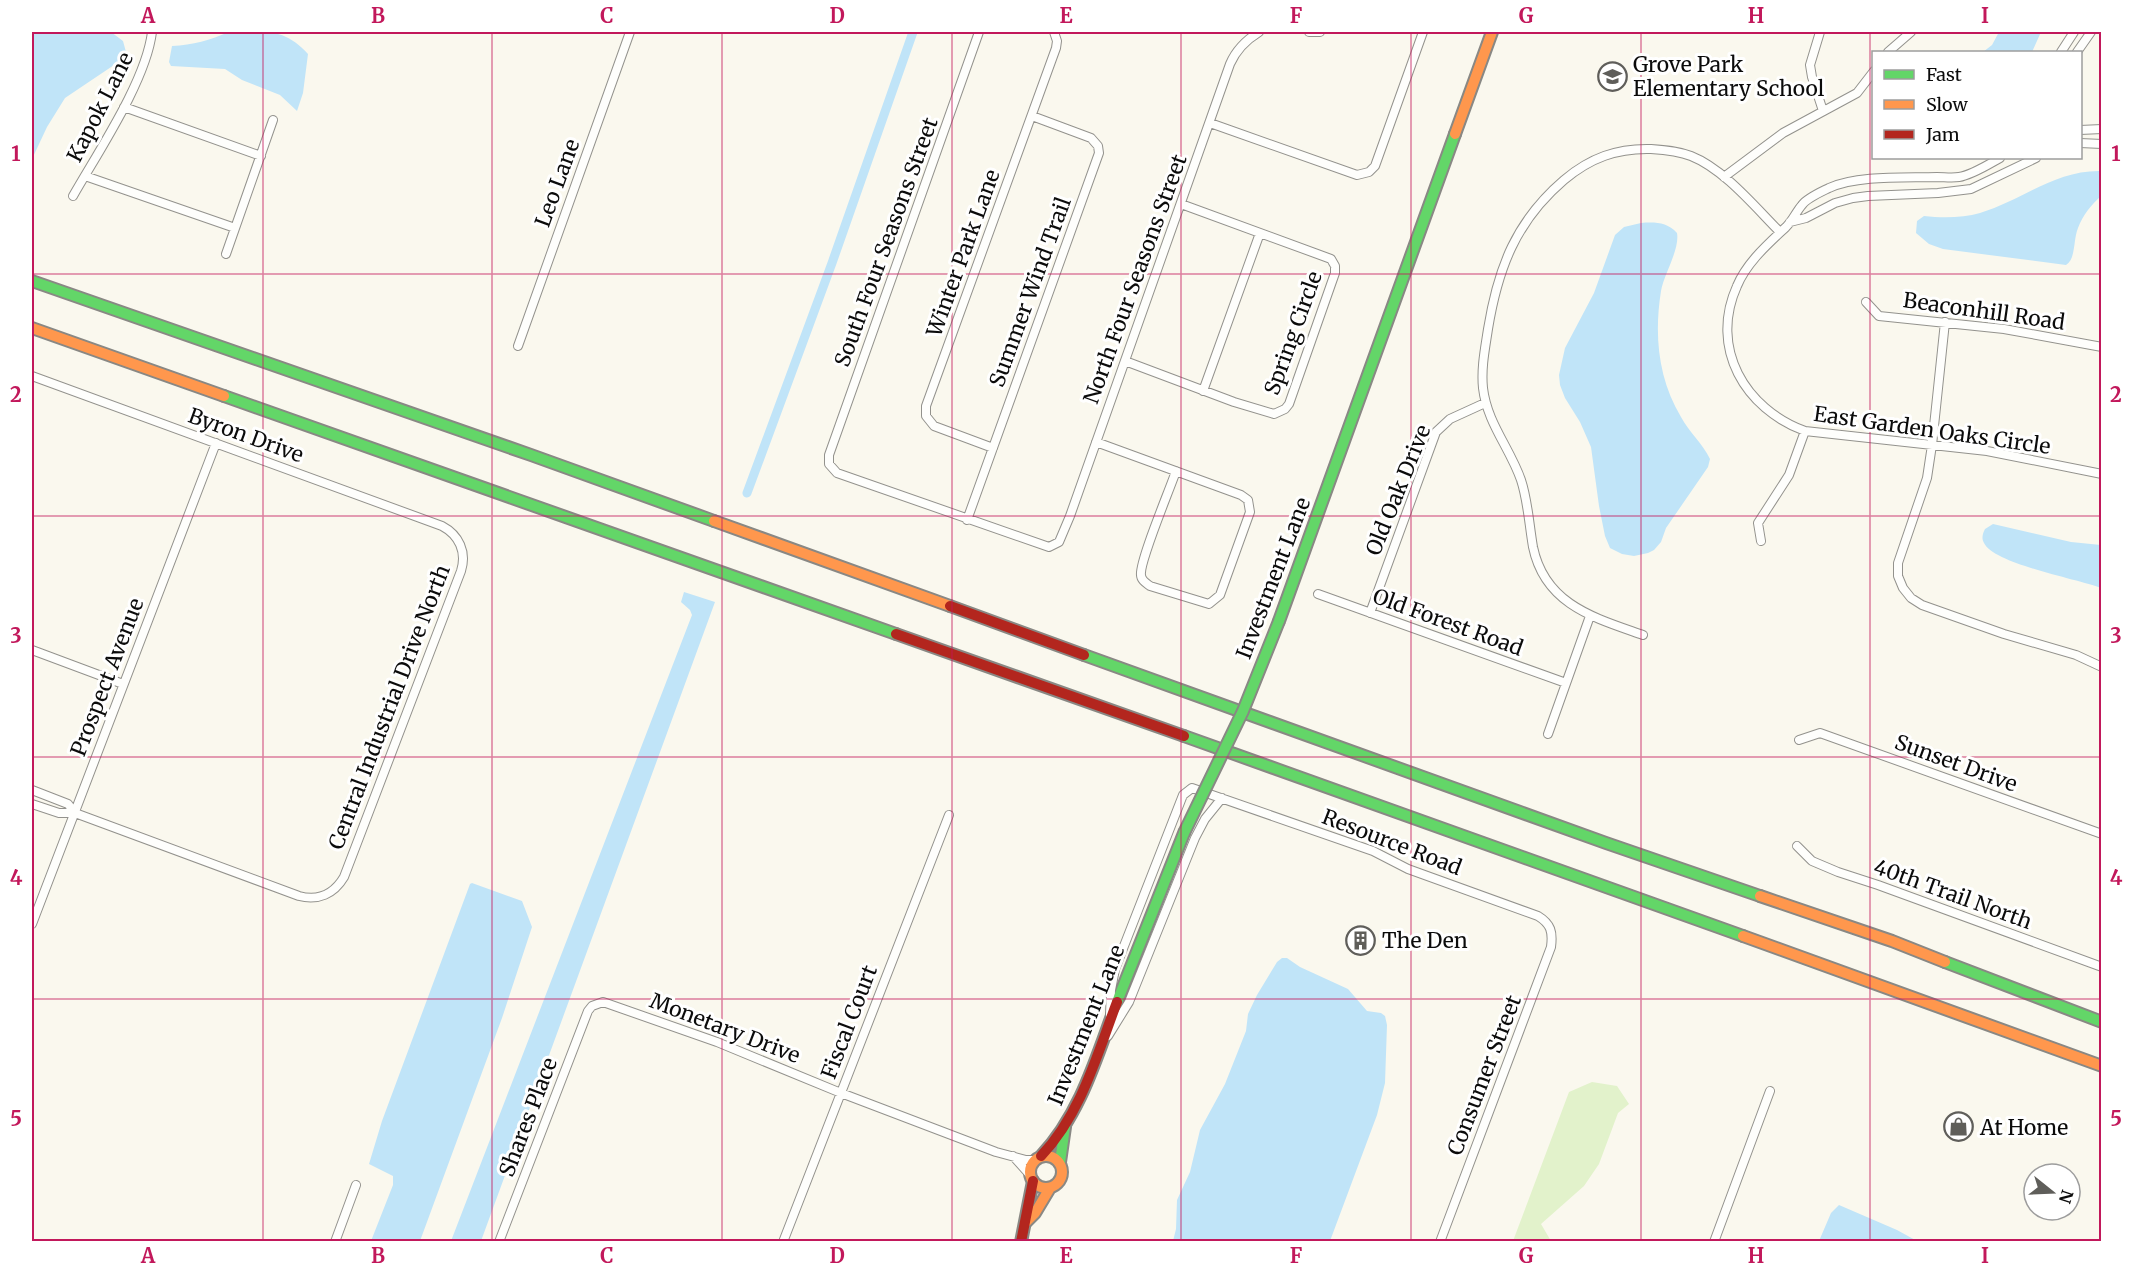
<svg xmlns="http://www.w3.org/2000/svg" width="2133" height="1273" font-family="Merriweather,serif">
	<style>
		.green { fill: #e2f2cb }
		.water { fill: #c0e4f8 }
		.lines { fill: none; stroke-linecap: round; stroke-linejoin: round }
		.canal { stroke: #c0e4f8; stroke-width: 9 }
		.street-casing { stroke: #93928d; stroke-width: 10 }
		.fast-casing { stroke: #898884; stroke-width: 14 }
		.slow-casing { stroke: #898884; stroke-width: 14 }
		.jam-casing { stroke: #898884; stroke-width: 14 }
		.street { stroke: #fefefc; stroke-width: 8 }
		.fast { stroke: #63d668; stroke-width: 10 }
		.slow { stroke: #ff974d; stroke-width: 10 }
		.jam { stroke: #b3261e; stroke-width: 10 }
		.fast-bridge-casing { stroke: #898884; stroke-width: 14; stroke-linecap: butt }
		.fast-bridge { stroke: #63d668; stroke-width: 10 }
		.grid { fill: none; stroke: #c2185b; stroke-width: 1.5; stroke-opacity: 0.55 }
		.labels { text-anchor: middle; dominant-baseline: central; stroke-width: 6; stroke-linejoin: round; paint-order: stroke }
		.poi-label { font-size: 21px; fill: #0b0b0b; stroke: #fff; text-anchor: start }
		.street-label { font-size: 21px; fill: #0b0b0b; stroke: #fff }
		.neatline { fill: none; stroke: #c2185b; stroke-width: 2 }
		.grid-label { font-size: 20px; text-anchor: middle; font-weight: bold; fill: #c2185b }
	</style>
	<rect width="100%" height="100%" fill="#faf8ee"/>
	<path class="green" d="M1592 1082 1617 1086 1629 1104 1618 1113 1599 1164 1584 1186 1541 1224 1551 1241H1513L1569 1092Z"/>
	<path class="water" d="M33 32H111L123 41 126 52 123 59 65 98 47 127 32 159V36Z
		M229 32C262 31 284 27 308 54L303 93 297 111 280 95 242 80 225 69 171 66 169 62 172 46C193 45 210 40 229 32Z
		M1999 32H2041L2032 52H1983L1992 45Z
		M2101 171V196C2091 205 2083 215 2078 228 2073 240 2076 259 2066 265L1943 249 1929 244 1916 233 1917 221 1924 216C1942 218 1963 218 1980 213 2023 200 2055 170 2101 171Z
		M1641 223C1655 222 1667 222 1677 233 1680 249 1664 274 1661 291 1654 335 1658 379 1681 417 1689 432 1703 444 1710 459L1708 467 1666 528 1661 542 1654 550 1648 553 1634 556 1622 554 1610 548 1605 536 1599 506 1591 447 1580 422 1565 398 1560 385 1559 375 1565 348 1594 293 1615 235 1624 227Z
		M1993 524 2071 542 2101 545V588C2078 579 1994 564 1984 543 1981 538 1983 533 1985 529Z
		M684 592 715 602 481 1241H451L692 615 690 610 681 602Z
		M472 883 522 901 532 927 502 1018 420 1241H371L393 1185V1176L369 1164 382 1121 470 884Z
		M1282 958H1287L1300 967 1348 989 1367 1011 1381 1013 1385 1016 1387 1025 1385 1083 1377 1115 1330 1241H1173L1176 1229 1177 1200 1190 1172 1200 1130 1225 1084 1246 1031 1248 1014 1257 995 1277 962Z
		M1839 1205 1897 1230 1917 1241H1819L1831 1213Z"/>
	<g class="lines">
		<path class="canal" d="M747 493 832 263 913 32"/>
		<defs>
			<path id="street" d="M979 32 829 455V464L837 473 1049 547 1059 542 1070 516 1230 64C1236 50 1246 40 1259 32
				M1309 32H1320
				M1820 32 1810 65 1812 77 1823 111
				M1888 52 1911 32
				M2061 52 2074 32
				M2077 52 2091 32
				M124 107 261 156
				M1210 123 1357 175 1369 172 1375 166 1423 32
				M2080 130 2102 129
				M2080 143 2102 144
				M2000 158C1989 164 1972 175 1959 177 1952 178 1944 177 1937 177 1904 178 1858 175 1829 188 1821 192 1807 198 1802 205 1796 212 1793 220 1786 227 1768 244 1747 262 1737 286 1709 348 1745 409 1805 431L1987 451 2102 474
				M85 176 235 228
				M1724 177 1783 133 1857 93 1874 71
				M73 196C98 152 146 81 152 32
				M1790 222 1806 218 1835 203 1853 198 1868 196 1938 193 1971 189 2036 158
				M226 254 273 120
				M1866 302 1879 316 2004 329 2102 347
				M1945 322 1932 445 1927 478 1898 563V576L1903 588 1911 598 1922 605 2004 634 2076 655 2102 667
				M518 346 630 32
				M1125 361 1234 402 1274 414 1285 409 1289 404 1335 273V266L1331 259 1181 204
				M32 376 442 526C459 535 467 552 461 571L344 877C334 894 318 901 299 896L75 813H59L32 804
				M1203 391 1260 233
				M1096 442 1241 495 1248 500 1250 512 1220 595 1209 604 1150 586C1146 583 1141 580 1141 575 1139 562 1170 489 1176 471
				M993 448 934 426 926 416V406L1056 48 1057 41 1054 32
				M967 520 1099 153 1098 146 1091 138 1032 116
				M1761 541 1758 523 1789 475 1805 431
				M1318 594 1566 683
				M1370 613 1436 432 1450 419 1485 403
				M1643 635C1595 618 1545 605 1533 547 1529 524 1528 501 1521 480 1510 448 1487 423 1483 388 1481 368 1485 349 1488 329 1498 268 1516 221 1564 180 1590 158 1617 148 1651 149 1665 150 1678 151 1691 156 1724 169 1755 207 1780 232
				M32 650 123 684
				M1548 734 1590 616
				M1799 740 1820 733 2102 834
				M32 790 68 804 75 813
				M1797 846 1812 861 1838 872 1878 885 2102 967
				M32 924 216 443
				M1110 1014 1111 990 1115 969 1183 795 1192 788 1373 851 1408 869 1538 916C1551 924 1553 932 1551 947L1440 1242
				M1108 1036 1129 1002 1195 838 1205 819 1222 798
				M1013 1156 1030 1175
				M335 1242 356 1185
				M499 1242 588 1011 592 1006 603 1002 717 1042 841 1093 996 1152 1026 1160H1035
				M783 1242 949 815
				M1714 1242 1770 1091"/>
			<path id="fast" d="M32 281 531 455 714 521
				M224 396 896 634
				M1279 621 1455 134
				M1084 655 1606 843 1760 896
				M1184 736 1743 936
				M1945 962 2102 1022
				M1117 1002 1184 833
				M1060 1162 1065 1127"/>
			<path id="slow" d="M1455 134 1492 32
				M32 328 224 396
				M714 521 950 606
				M1760 896 1892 941 1945 962
				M1743 936 2102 1066
				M1030 1172a16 16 0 1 1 32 0a16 16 0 1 1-32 0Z
				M1026 1222 1035 1213 1050 1188"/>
			<path id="jam" d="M950 606 1084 655
				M896 634 1184 736
				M1041 1156C1081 1114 1097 1055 1117 1002
				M1021 1242 1033 1181"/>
		</defs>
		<use href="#street" class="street-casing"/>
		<use href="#fast" class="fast-casing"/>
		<use href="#slow" class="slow-casing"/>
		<use href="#jam" class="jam-casing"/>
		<use href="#street" class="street"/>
		<use href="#fast" class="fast"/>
		<use href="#slow" class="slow"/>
		<use href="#jam" class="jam"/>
		<defs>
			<path id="fast-bridge" d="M1184 833 1243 711 1279 621"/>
		</defs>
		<use href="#fast-bridge" class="fast-bridge-casing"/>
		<use href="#fast-bridge" class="fast-bridge"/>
	</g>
	<path class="grid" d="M263 32V1242M492 32V1242M722 32V1242M952 32V1242M1181 32V1242M1411 32V1242M1641 32V1242M1870 32V1242M32 274H2102M32 516H2102M32 757H2102M32 999H2102"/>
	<defs>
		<symbol id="school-ring" viewBox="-11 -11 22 22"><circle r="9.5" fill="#fff" stroke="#5f5e5a" stroke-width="1.5"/><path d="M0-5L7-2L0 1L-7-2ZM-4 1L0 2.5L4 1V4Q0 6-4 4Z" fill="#5f5e5a"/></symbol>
		<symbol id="building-ring" viewBox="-11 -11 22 22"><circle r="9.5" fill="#fff" stroke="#5f5e5a" stroke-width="1.5"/><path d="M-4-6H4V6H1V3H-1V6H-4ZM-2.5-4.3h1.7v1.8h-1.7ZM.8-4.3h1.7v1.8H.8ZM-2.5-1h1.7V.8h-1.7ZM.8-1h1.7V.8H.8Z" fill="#5f5e5a"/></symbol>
		<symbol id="shop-ring" viewBox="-11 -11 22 22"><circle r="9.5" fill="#fff" stroke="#5f5e5a" stroke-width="1.5"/><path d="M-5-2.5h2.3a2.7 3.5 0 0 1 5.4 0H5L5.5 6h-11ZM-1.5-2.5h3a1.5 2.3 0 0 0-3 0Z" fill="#5f5e5a"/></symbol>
	</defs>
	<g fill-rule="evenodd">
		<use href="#school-ring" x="1596" y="60" width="33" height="33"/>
		<use href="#building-ring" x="1344" y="924" width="33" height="33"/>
		<use href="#shop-ring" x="1942" y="1110" width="33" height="33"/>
	</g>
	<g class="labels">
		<g class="poi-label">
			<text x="1633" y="64">Grove Park<tspan x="1633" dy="24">Elementary School</tspan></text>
			<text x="1382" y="940">The Den</text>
			<text x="1980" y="1127">At Home</text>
		</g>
		<g class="street-label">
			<text transform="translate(100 107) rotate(-63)">Kapok Lane</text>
			<text transform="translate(557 183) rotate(-70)">Leo Lane</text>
			<text transform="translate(886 242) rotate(-70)">South Four Seasons Street</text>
			<text transform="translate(963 253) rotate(-70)">Winter Park Lane</text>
			<text transform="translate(1135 279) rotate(-70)">North Four Seasons Street</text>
			<text transform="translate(1030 292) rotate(-70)">Summer Wind Trail</text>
			<text transform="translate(1984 311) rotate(8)">Beaconhill Road</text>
			<text transform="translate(1293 333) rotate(-70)">Spring Circle</text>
			<text transform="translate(1932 430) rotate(8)">East Garden Oaks Circle</text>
			<text transform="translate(246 435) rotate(20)">Byron Drive</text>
			<text transform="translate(1398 490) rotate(-68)">Old Oak Drive</text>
			<text transform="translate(1273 578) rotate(-69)">Investment Lane</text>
			<text transform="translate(1448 622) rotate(20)">Old Forest Road</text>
			<text transform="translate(107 677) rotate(-69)">Prospect Avenue</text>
			<text transform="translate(389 707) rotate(-69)">Central Industrial Drive North</text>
			<text transform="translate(1956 763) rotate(20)">Sunset Drive</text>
			<text transform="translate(1392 842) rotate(21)">Resource Road</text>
			<text transform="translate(1953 894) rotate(20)">40th Trail North</text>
			<text transform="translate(849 1022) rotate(-69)">Fiscal Court</text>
			<text transform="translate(1086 1025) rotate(-68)">Investment Lane</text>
			<text transform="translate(725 1028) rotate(21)">Monetary Drive</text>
			<text transform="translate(1484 1075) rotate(-69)">Consumer Street</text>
			<text transform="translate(528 1117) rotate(-69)">Shares Place</text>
		</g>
	</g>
	<rect width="2133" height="1273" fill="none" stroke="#ffffff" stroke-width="66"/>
	<rect x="1872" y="51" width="210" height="108" fill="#ffffff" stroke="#9d9d9d" stroke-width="1.5"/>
	<rect x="1884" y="70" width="30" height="9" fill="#63d668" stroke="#9d9d9d" stroke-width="1.5"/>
	<text x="1926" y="81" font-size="18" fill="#0b0b0b">Fast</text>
	<rect x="1884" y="100" width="30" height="9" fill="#ff974d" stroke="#9d9d9d" stroke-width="1.5"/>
	<text x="1926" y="111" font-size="18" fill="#0b0b0b">Slow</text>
	<rect x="1884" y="130" width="30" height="9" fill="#b3261e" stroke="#9d9d9d" stroke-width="1.5"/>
	<text x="1926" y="141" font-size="18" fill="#0b0b0b">Jam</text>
	<g transform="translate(2052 1192) rotate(108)"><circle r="28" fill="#ffffff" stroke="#9d9d9d" stroke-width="1.5"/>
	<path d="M0-4.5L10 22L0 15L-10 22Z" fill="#5f5e5a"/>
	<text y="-9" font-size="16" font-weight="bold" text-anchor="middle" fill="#0b0b0b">N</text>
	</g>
	<rect x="33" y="33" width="2067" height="1207" class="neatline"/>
	<g class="grid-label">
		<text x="148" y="23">A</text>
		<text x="378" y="23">B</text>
		<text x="607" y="23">C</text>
		<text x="837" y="23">D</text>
		<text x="1066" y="23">E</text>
		<text x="1296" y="23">F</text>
		<text x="1526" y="23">G</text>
		<text x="1756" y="23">H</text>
		<text x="1985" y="23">I</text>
		<text x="16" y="161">1</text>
		<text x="2116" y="161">1</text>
		<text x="16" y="402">2</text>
		<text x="2116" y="402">2</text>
		<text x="16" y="643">3</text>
		<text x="2116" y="643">3</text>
		<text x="16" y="885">4</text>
		<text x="2116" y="885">4</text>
		<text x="16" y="1126">5</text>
		<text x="2116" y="1126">5</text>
		<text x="148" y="1263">A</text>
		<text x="378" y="1263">B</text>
		<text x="607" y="1263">C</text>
		<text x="837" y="1263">D</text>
		<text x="1066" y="1263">E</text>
		<text x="1296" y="1263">F</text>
		<text x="1526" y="1263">G</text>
		<text x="1756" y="1263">H</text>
		<text x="1985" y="1263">I</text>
	</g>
</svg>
